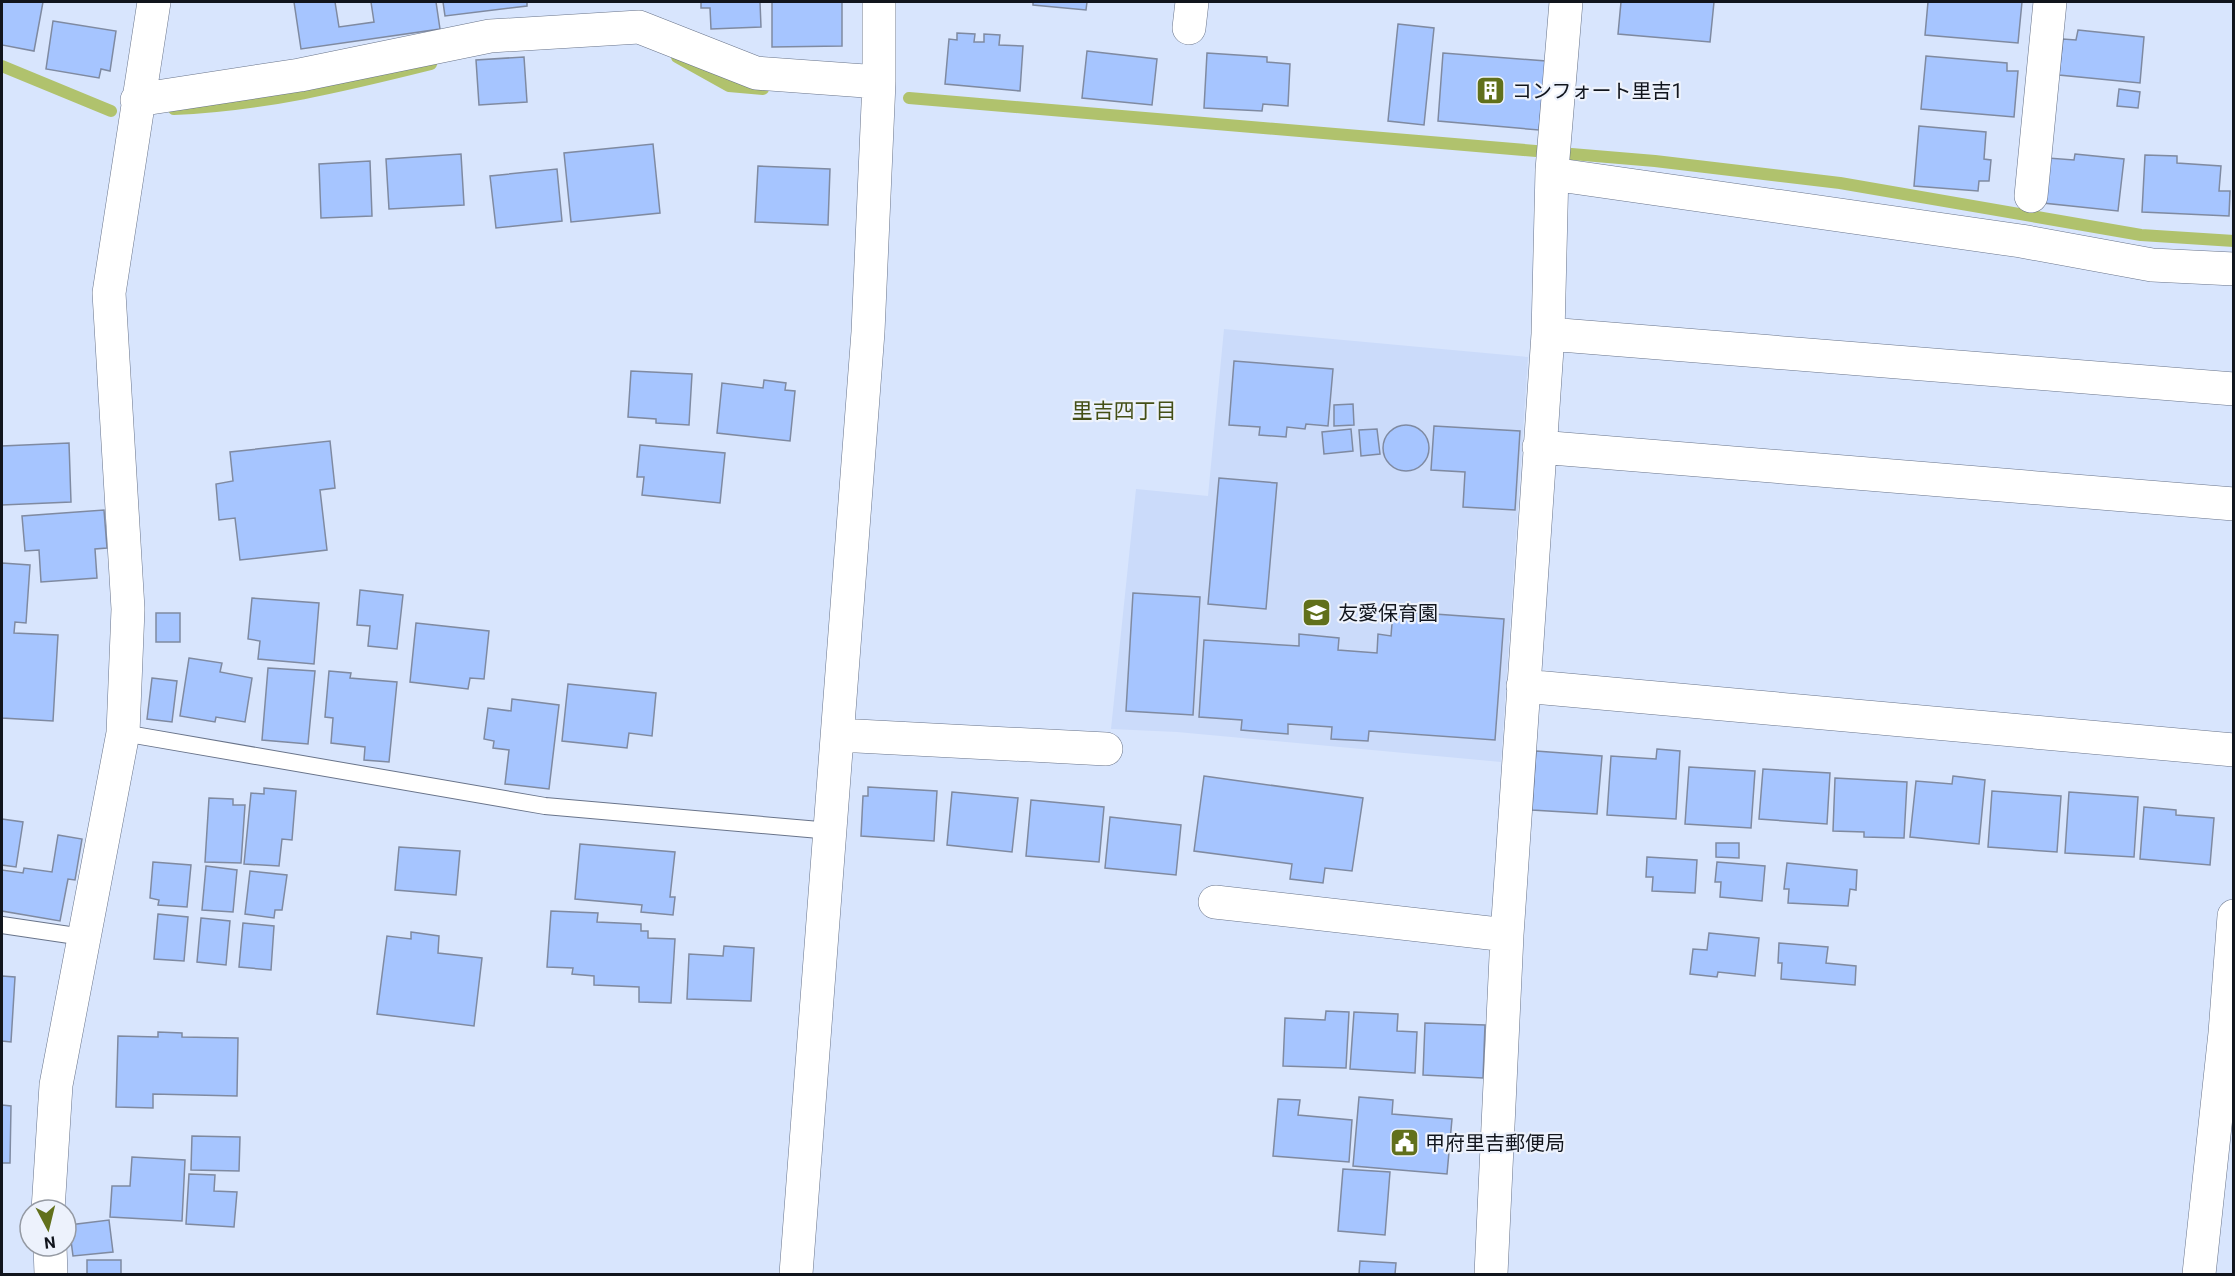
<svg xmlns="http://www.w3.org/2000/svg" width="2235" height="1276" font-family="Roboto,'Noto Sans JP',sans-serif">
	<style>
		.built { fill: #cbdbfa }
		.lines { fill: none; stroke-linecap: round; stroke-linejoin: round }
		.stream { stroke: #b0c26d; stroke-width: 12 }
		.building { fill: #a6c5ff; stroke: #7f8aa1; stroke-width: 1.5 }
		.lane-casing { stroke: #69748a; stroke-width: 18 }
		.street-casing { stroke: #69748a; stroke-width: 34 }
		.lane { stroke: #fff; stroke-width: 16 }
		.street { stroke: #fff; stroke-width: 33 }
		.labels { text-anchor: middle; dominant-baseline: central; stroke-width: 4.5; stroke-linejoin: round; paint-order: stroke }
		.poi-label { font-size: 20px; fill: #11151d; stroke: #edf2fc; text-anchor: start }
		.neighbourhood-label { font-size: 21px; fill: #444f16; stroke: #edf2fc }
	</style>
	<rect width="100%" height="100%" fill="#d8e5fd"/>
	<path class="built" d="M1224 329 1528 357 1501 762 1177 732 1111 729 1136 489 1208 496Z"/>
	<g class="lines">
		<path class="stream" d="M677 57 729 86 763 89
			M2 66 111 111
			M909 98 1655 161 1840 183 2141 235 2234 241
			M174 109C260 106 347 85 431 64"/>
	</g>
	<path class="building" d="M2 2H43L34 51 2 45Z
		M294 2H335L339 27 374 22 371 2H436L440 29 301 49Z
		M443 2H527V6L445 16Z
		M701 2H760L761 27 711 29 710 8H701Z
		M772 2H842V46L772 47Z
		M1033 2H1087L1086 10 1033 5Z
		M1621 2H1714L1710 42 1618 34Z
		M1928 2H2022L2018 43 1925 35Z
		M53 21 116 31 110 71 101 69 99 78 46 69Z
		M1398 24 1434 28 1424 125 1388 121Z
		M2078 30 2144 37 2140 83 2059 75 2063 39 2076 40Z
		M957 33 975 34 974 42H984V34L1000 35 999 45 1023 46 1020 91 945 84 949 39 957 40Z
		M1087 51 1157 59 1152 105 1082 98Z
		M1207 53 1267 57V62L1290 64 1288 106 1263 104 1262 111 1204 108Z
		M1443 53 1546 61 1539 130 1438 121Z
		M1926 56 2007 63V71H2018L2014 117 1921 109Z
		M524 57 527 102 479 105 476 60Z
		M2119 89 2140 92 2138 108 2117 106Z
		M1919 126 1986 132 1984 159 1991 160 1989 181H1979L1978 191 1914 186Z
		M653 144 660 213 571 222 564 153Z
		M461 154 464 205 389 209 386 159Z
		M2075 154 2124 159 2118 211 2043 203 2048 158 2074 160Z
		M2145 155 2177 156V163L2221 166 2219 191H2230L2229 216 2142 212Z
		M370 161 372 216 321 218 319 164Z
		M758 166 830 169 828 225 755 222Z
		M557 169 562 221 496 228 490 176Z
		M1234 361 1333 369 1328 426 1306 424 1305 429 1287 427 1286 437 1259 435 1260 427 1229 425Z
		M631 371 692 374 689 425 656 423V419L628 417Z
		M764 380 786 383 785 390 795 391 790 441 717 433 722 383 763 388Z
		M1353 404 1354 425 1334 426V405Z
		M1383 448a23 23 0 1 1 46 0a23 23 0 1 1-46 0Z
		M1434 426 1520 431 1515 510 1463 507 1465 472 1431 470Z
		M1351 429 1353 451 1324 454 1322 432Z
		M1377 429 1380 454 1361 456 1359 430Z
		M330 441 335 488 320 490 327 550 240 560 235 518 219 520 216 484 233 481 230 452Z
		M69 443 71 502 2 505V446Z
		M640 445 725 453 720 503 642 495 644 477H637Z
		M1219 478 1277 483 1266 609 1208 604Z
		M104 510 107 548 95 549 97 578 41 582 39 550 25 551 22 516Z
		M2 563 30 565 26 623 15 622 14 633 58 635 53 721 2 718Z
		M360 590 403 595 397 649 368 646 370 626 357 625Z
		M1133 593 1200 597 1193 715 1126 711Z
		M252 598 319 603 314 664 258 659 260 641 248 639Z
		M1393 611 1504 619 1495 740 1369 731 1368 741 1331 739 1332 727 1288 724V734L1241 730 1242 720 1199 717 1204 640 1299 646V634L1339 638 1338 650 1377 653 1378 634 1391 636Z
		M156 613H180V642H156Z
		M416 623 489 631 484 679 470 678 468 689 410 682Z
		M189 658 222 663 220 672 252 678 245 722 216 717 215 722 180 716Z
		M268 668 315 671 308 744 262 740Z
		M329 671 351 673 350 678 397 682 389 762 364 760 365 747 331 743 333 718 325 717Z
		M152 678 177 681 172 722 147 719Z
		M568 684 656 693 652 736 629 733 627 748 562 741Z
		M512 699 559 705 549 789 505 784 509 750 493 748 494 741 484 739 488 708 511 711Z
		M1657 749 1680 751 1676 819 1607 815 1611 756 1656 759Z
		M1536 751 1602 756 1597 814 1532 810Z
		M1689 767 1755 771 1751 828 1685 824Z
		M1763 769 1830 773 1827 824 1759 819Z
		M1204 776 1363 798 1352 871 1325 868 1323 883 1290 879 1292 864 1194 851Z
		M1953 776 1985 780 1979 844 1910 837 1916 781 1952 784Z
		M1835 778 1907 782 1904 838 1864 837V832L1833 831Z
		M868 787 937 791 934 841 861 836 863 796H868Z
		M264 788 296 791 292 840 282 839 279 866 244 864 251 793 264 794Z
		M1992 791 2061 796 2057 852 1988 847Z
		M952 792 1018 798 1012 852 947 845Z
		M2069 792 2138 797 2134 857 2065 853Z
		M209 798 233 799V805H245L241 863 205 862Z
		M1031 800 1104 807 1099 862 1026 856Z
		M2144 807 2176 810V815L2214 818 2210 865 2140 859Z
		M1110 817 1181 825 1176 875 1105 868Z
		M2 819 23 822 16 867 2 865Z
		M58 835 82 839 75 880 68 879 60 921 2 911V870L23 873 24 868 52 872Z
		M1716 843H1739V858L1716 857Z
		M580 844 675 852 670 897H675L673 915 641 912 642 905 575 899Z
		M399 847 460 851 456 895 395 890Z
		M1647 857 1697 860 1695 893 1652 891 1653 877H1646Z
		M153 862 191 865 187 907 158 905 159 900 150 898Z
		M1717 862 1765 866 1762 901 1720 897 1721 882H1715Z
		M1787 863 1857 870 1856 890 1850 889 1848 906 1788 903 1789 889H1784Z
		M206 866 237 870 233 912 202 910Z
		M250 871 287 875 282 910H275L274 918 245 914Z
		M551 911 598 913 597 922 641 924V931H648V938L675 939 671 1003 639 1002V987L594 985V976L572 974 573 968 547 967Z
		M158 914 188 917 184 961 154 959Z
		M201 918 230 921 226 965 197 962Z
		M243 923 274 926 271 970 239 967Z
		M411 932 439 936 438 953 482 958 474 1026 377 1014 387 936 411 939Z
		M1709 933 1759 938 1755 976 1718 972 1717 977 1690 974 1693 949 1707 950Z
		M1779 943 1828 947 1826 963 1856 966 1855 985 1781 979 1782 963H1778Z
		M724 946 754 948 751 1001 687 999 689 954 723 956Z
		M2 976 15 977 11 1042 2 1041Z
		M1326 1011 1349 1012 1346 1068 1283 1066 1285 1018 1325 1020Z
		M1354 1012 1398 1014 1397 1031 1417 1032 1415 1073 1350 1069Z
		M1425 1023 1485 1025 1483 1078 1423 1075Z
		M158 1032 182 1033V1037L238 1038 237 1096 153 1094V1108L116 1107 118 1036 158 1037Z
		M1359 1097 1393 1100 1392 1114 1452 1119 1447 1174 1353 1166Z
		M1278 1099 1300 1100 1298 1115 1352 1120 1349 1162 1273 1156Z
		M2 1105 11 1106 10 1163H2Z
		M192 1136 240 1137 239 1171 191 1170Z
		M132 1157 185 1160 182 1221 110 1217 112 1186H130Z
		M1343 1169 1390 1172 1385 1235 1338 1231Z
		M189 1174 215 1175 214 1191 237 1192 234 1227 186 1224Z
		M109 1220 113 1252 73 1256 69 1225Z
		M87 1260H121V1274H128H87Z
		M1360 1261 1396 1263 1395 1274H1359Z"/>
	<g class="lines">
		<defs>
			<path id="lane" d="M123 733 545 806 831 831
				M2 925 83 937"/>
			<path id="street" d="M1189 28 1192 2
				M137 100 300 75 490 36 639 27 756 73 879 82
				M1552 174 2021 241 2152 265 2234 269
				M2031 196 2050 2
				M1548 334 2234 389
				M1539 447 2234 504
				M1523 686 2234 750
				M838 735 1106 749
				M1215 902 1507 935
				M48 1210 56 1085 123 733 128 609 109 293 154 2
				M50 1246 51 1274
				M796 1274 868 332 879 82V2
				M1491 1274 1507 935 1548 334 1552 170 1566 2
				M2199 1274 2225 1033 2234 916"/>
		</defs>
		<use href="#lane" class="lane-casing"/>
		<use href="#street" class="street-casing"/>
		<use href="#lane" class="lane"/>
		<use href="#street" class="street"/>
	</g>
	<defs>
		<symbol id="building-square" viewBox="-11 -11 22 22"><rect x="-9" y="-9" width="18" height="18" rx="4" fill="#61701b" stroke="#edf2fc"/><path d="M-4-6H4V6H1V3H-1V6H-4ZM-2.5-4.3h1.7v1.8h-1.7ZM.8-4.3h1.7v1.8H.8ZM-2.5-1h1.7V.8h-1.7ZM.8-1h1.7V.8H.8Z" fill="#fff"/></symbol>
		<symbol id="school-square" viewBox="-11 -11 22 22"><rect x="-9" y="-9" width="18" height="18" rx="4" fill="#61701b" stroke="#edf2fc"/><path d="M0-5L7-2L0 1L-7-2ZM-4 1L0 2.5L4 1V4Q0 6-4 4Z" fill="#fff"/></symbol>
		<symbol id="civic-square" viewBox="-11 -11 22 22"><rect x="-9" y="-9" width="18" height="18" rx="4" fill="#61701b" stroke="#edf2fc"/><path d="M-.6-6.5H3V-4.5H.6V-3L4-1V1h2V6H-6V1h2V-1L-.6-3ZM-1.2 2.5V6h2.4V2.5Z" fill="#fff"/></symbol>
	</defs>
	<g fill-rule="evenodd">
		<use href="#building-square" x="1474" y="74" width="33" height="33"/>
		<use href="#school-square" x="1300" y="596" width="33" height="33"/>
		<use href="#civic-square" x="1388" y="1126" width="33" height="33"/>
	</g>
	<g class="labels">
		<g class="poi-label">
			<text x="1512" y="91">コンフォート里吉1</text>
			<text x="1338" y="613">友愛保育園</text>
			<text x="1425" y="1143">甲府里吉郵便局</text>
		</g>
		<g class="neighbourhood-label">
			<text x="1124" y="411">里吉四丁目</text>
		</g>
	</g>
	<rect width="2235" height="1276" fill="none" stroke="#11151d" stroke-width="6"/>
	<g transform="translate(48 1228) rotate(173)"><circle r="28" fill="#edf2fc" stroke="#959aa3" stroke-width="1.5"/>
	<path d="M0-4.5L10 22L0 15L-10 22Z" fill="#61701b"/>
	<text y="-9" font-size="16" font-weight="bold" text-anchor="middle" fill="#11151d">N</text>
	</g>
</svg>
